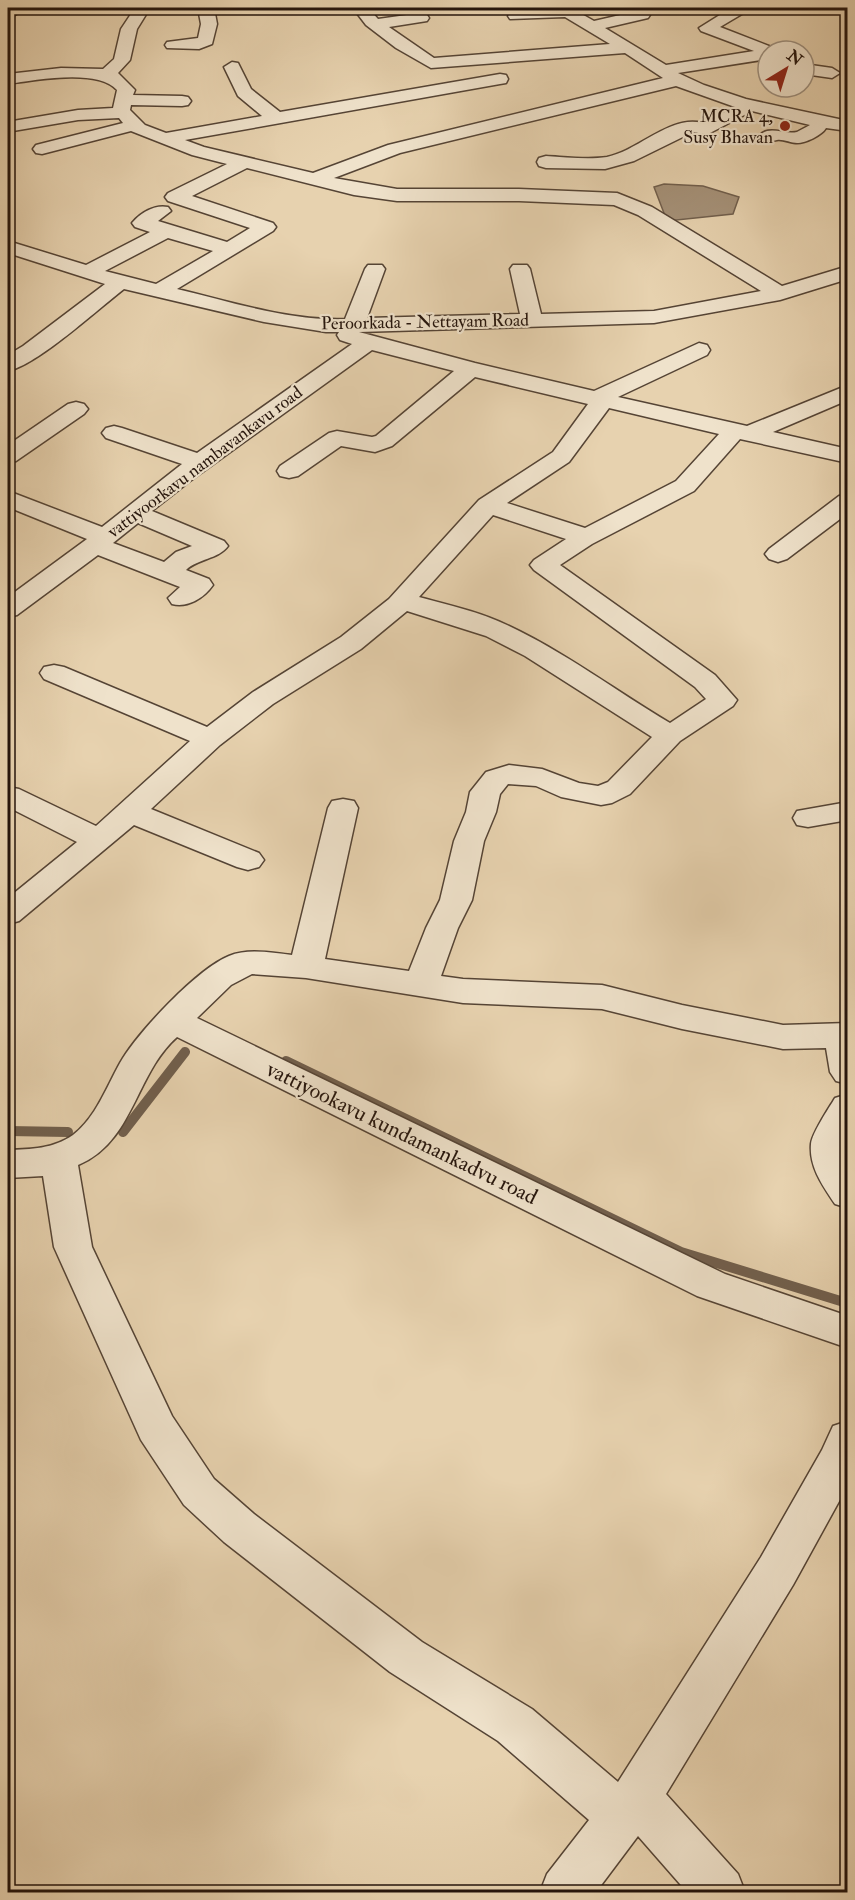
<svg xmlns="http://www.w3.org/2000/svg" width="855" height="1900" font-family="'IM FELL Double Pica',serif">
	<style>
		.water { fill: #a59178; stroke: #715f4d; stroke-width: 1.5 }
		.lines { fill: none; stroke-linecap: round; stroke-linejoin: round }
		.stream { stroke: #715f4d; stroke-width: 10 }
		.minor-casing { stroke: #554435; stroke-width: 3 }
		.minor { fill: #efe2cb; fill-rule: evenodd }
		.poi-dot { fill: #8f2418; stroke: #efe2cb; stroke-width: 2 }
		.labels { text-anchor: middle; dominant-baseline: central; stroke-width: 4.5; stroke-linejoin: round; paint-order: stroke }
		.far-poi-label { font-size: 18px; fill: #24140c; stroke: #efe2cb; text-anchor: end }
		.far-street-label { font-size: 18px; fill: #24140c; stroke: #efe2cb }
		.street-label { font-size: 22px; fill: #24140c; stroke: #efe2cb }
	</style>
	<rect width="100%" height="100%" fill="#e7d2af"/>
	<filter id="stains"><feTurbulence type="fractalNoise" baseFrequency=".00333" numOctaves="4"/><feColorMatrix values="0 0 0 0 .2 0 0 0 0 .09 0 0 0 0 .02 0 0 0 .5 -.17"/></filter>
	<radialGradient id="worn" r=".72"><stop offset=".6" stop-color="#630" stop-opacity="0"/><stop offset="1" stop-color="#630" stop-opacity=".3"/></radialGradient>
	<path class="water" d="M664 184 703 186 739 197 733 214 667 221 654 187Z"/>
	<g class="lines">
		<path class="stream" d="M286 1061 681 1252 847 1303
			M8 1131 68 1132
			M123 1132 185 1052"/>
		<defs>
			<path id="minor" d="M8 8H27L8 19Z
				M135 8H150L137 29 130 60 118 73 135 90 133 95 182 96 188 97 191 101 188 105 182 106 131 105 130 110 145 125 166 133 262 116 238 96 224 67 232 62 238 63 251 89 280 112 500 74 506 75 508 79 506 83 500 84 185 140 204 147 313 173 388 145 663 78 625 53 431 68 396 48 366 25 353 8H368L378 19 421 13 427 15 429 18 427 21 389 27 434 58 610 44 565 17 510 19 508 16 510 13 516 11 571 8 594 21 642 10 650 15 648 18 605 28 666 65 754 51 701 31 699 28 731 8H748L747 11 720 27 774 48 776 51H768V59L678 73 704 85 746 99 848 121V131L826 128C822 135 806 143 797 143 791 143 783 139 777 140 770 141 767 145 759 143L756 139C768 123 782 135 797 132 801 130 806 127 810 125L752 111 710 133 704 134 693 132 634 161 605 169 546 168 539 166 537 162 539 158 546 156C565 157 588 160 607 157 638 151 670 115 702 123L735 107 676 86 400 153 334 178 397 189H519L617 193 652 207 782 286 848 266V279L780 300 654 323 359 332 475 363 594 391 699 343 707 345 710 350 707 355 618 397 747 426 848 385V400L773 432 848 449V463L740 439 694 491 592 544 560 565 715 675 737 700 733 706 680 741 630 794 612 803 601 805 561 797 536 786 508 784 500 794 496 812 484 841 472 900 458 928 441 976 463 979 602 985 682 1005 783 1025 848 1023V1084L836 1081 830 1072 826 1048 783 1049 682 1029 602 1009 463 1003 306 978 252 974 231 985 197 1018 725 1274 848 1316V1348L697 1296 177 1037C135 1074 134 1142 78 1165L92 1247 172 1416 214 1479 254 1514 422 1642 532 1709 618 1782 761 1557 822 1450 833 1426 848 1421V1485L793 1585 666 1794 738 1874 745 1892H687L638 1836 596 1892H540L547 1874 589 1820 498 1741 390 1672 224 1542 184 1505 141 1440 54 1247 43 1176 8 1178V1150C31 1149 53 1149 73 1135 96 1117 106 1088 120 1063 137 1033 197 969 229 956 248 948 272 953 292 955L328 808 332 801 343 799 354 801 358 808 325 959 409 971 426 928 440 900 454 841 466 812 470 792 486 772 509 765 542 769 579 783 598 786 608 782 652 737 525 656 486 636 407 611 361 649 273 704 220 745 151 809 259 853 264 860 259 867 248 870 237 867 134 825 19 921 8 924V898L77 842 8 807V787L19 789 96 826 190 741 44 679 40 673 44 667 54 665 64 667 207 727 253 692 341 637 389 599 479 500 553 452 588 404 475 377 392 446 375 452 341 446 298 476 289 478 280 476 277 471 280 466 329 433 337 431 372 437 376 436 454 371 372 350 190 481 152 511 224 541 228 546C219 559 197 559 186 570L209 579 213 585C204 598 188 608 172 604L168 598 180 587 98 555 17 615 8 617V597L87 539 8 507V491L102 527 182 464 106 438 102 433 106 428 114 426 122 428 197 453 352 344 340 340 337 335 339 332H326L264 322 124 289C97 310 37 365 8 371V355L23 346 105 284 8 253V241L86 265 150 232 135 227 132 223C140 213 155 204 168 207L171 211 158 221 227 242 250 228 168 201 165 197 168 193 227 164 192 155 131 131 42 154 36 153 33 149 36 145 123 123 119 118 78 120 13 131 8 130V122L13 121 78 110 113 108 117 90C98 68 35 80 8 84V74L61 68 103 69 114 59 121 29ZM247 168 354 195 397 201H519L614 205 638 215 761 291 654 311 541 314 530 269 527 265H513L510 269 520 314 367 318 385 269 382 265H368L365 269 345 319C289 321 232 302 177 289L273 231 276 227 273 223 192 196ZM168 238 213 251 156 284 105 271ZM609 408 719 434 676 481 585 528 507 503 569 462ZM493 515 566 539 534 560 530 565 534 570 695 687 706 699 670 723C616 691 565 652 507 625 480 612 449 605 419 597ZM138 523 192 546 176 552 164 562 113 543Z
				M198 8H214L217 24 212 44 199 49 167 48 165 45 167 42 198 38 201 24Z
				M804 64 832 68 840 73 832 78 804 74Z
				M76 402 84 404 88 409 84 414 16 461 8 463V445L68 404Z
				M848 494V513L787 559 778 562 769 559 765 554 769 549 839 496Z
				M848 802V820L808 827 797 825 793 818 797 811Z
				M848 1094V1208L835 1204C823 1186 809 1167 811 1144 812 1133 829 1108 835 1098Z"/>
		</defs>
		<use href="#minor" class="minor-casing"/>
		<use href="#minor" class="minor"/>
	</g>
	<circle class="poi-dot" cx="785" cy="126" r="6"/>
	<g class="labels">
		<g class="far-poi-label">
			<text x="773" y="116">MCRA 4,<tspan x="773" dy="21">Susy Bhavan</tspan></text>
		</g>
		<g class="far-street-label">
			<text transform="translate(425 322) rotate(-1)">Peroorkada - Nettayam Road</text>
			<text transform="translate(205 462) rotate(-37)">vattiyoorkavu nambavankavu road</text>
		</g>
		<g class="street-label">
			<text transform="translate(402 1133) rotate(26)">vattiyookavu kundamankadvu road</text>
		</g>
	</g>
	<rect width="855" height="1900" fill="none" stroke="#e7d2af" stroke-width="30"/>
	<rect x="9" y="9" width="837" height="1882" fill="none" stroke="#24140c" stroke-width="3"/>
	<rect x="15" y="15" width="825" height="1870" fill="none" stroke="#24140c" stroke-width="1.5"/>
	<g transform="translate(786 69) rotate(38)"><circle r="28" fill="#efe2cb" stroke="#9e907f" stroke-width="1.5"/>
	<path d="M0-4.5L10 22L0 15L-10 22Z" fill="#8f2418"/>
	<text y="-9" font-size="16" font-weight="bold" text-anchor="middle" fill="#24140c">N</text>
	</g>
	<rect width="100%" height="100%" filter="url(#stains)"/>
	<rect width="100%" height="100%" fill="url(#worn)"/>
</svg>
